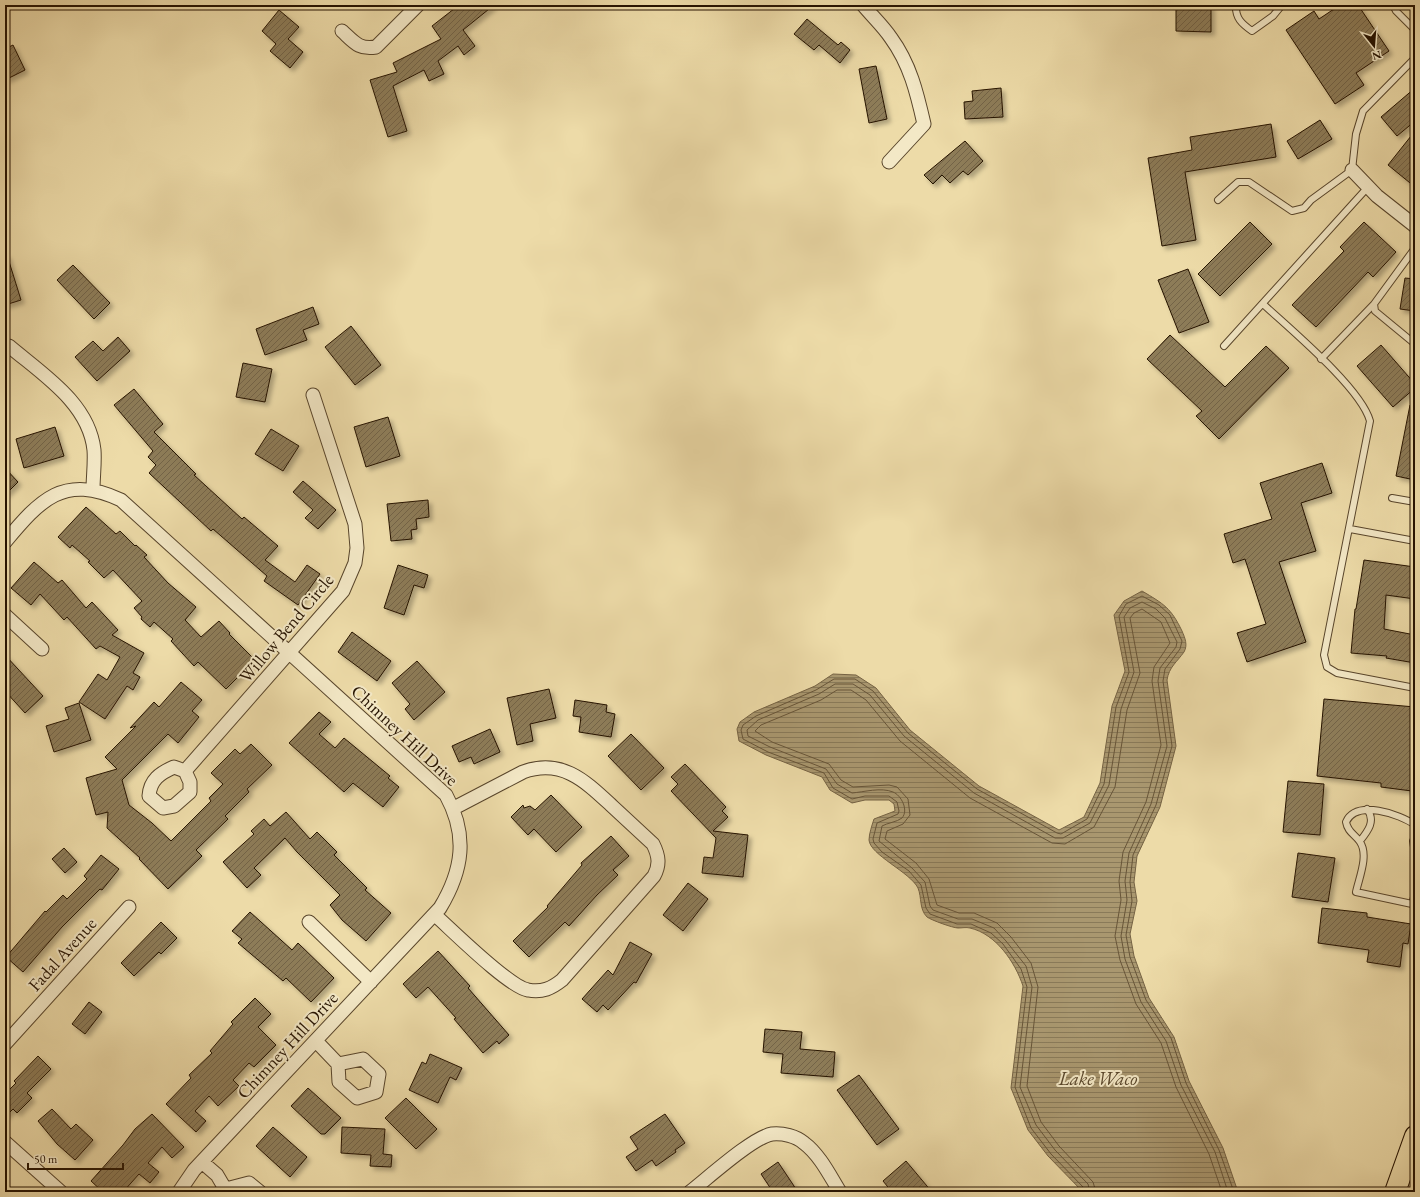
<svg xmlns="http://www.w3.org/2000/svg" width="1420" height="1197" font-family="'EB Garamond',serif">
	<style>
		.water { fill: url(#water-rules); stroke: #756243 }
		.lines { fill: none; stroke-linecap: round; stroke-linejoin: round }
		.shore { stroke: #685538; stroke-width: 1 }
		.building { fill: url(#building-hatch); stroke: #261301; filter: url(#shadow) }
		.lane-casing { stroke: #58452b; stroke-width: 8 }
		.street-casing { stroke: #58452b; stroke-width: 15 }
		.primary-casing { stroke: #261301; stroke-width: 22 }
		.lane { stroke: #f3e8c6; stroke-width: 6 }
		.street { stroke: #f3e8c6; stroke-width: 13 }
		.primary { stroke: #eddba8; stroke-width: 20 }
		.labels { text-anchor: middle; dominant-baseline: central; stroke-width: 4; stroke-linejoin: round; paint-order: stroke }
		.street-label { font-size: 18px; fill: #261301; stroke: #f3e8c6 }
		.water-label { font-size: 19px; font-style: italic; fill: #5a482d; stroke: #f3e8c6 }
	</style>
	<defs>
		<pattern id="water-rules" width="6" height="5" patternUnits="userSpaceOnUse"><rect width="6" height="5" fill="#a9976f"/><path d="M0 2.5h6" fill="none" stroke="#897a59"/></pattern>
		<pattern id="building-hatch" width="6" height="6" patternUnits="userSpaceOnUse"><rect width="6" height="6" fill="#8d7b58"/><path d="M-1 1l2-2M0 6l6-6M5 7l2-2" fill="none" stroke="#736446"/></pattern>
		<filter id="shadow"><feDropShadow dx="3.5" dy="3.5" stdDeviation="2" flood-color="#0004"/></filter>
	</defs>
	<rect width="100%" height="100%" fill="#eddba8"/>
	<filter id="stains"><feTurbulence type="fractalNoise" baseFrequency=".005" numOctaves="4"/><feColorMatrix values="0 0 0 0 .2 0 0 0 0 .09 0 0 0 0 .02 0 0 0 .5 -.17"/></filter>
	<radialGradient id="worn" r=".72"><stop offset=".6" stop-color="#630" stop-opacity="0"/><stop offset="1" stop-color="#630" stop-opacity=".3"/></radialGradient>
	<path class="water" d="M1142 591C1164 604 1171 608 1182 631 1185 638 1188 645 1184 652 1177 662 1169 667 1167 680L1176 746 1160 807 1137 856 1134 882 1137 901 1130 934 1134 956 1149 998 1174 1037 1189 1081 1223 1148 1238 1192H1083L1048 1156 1028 1130 1011 1088 1023 986C1015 962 996 934 970 928 966 927 962 928 958 928 953 928 931 920 927 917 919 909 922 898 918 888 910 872 870 855 869 840 869 834 872 825 874 819L895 811 894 804 889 800H865L852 803 830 790 822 777 766 755 739 741 737 729 740 722 754 712 815 686 833 674 856 675 876 688 910 730 979 786 1059 830 1084 817 1100 783 1112 706 1125 671 1114 615 1124 601Z"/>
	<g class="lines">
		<path class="shore" d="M1085 1192 1084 1188 1051 1154 1031 1128 1015 1087 1027 987 1021 969 1003 944 991 933 971 924H957L930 914 926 908 921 885 909 871 882 852 874 843 873 839 877 823 898 814 899 811 897 802 889 796H865L852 799 833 788 824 773 768 752 743 739 741 730 743 725 756 716 816 690 834 679H855L873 691 908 733 977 789 1057 833 1061 834 1087 819 1104 784 1116 707 1129 672 1119 616 1126 604 1142 596 1159 605 1170 615 1182 641 1180 649 1165 669 1163 681 1172 746 1156 805 1133 855 1130 882 1132 901 1126 935 1130 957 1146 1000 1171 1038 1186 1083 1219 1150 1234 1192
			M1090 1192 1088 1184 1055 1150 1036 1125 1020 1087 1032 987 1026 966 1006 941 994 928 972 919H958L933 910 930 906 925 882 912 868 879 841 882 826C887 823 897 822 902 818 909 810 901 795 893 792 881 787 864 792 852 793L837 784 826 769 770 747 748 736 747 730 758 720 819 694 835 684H853L870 695 904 736 974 793 1055 838H1063L1090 823 1109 785 1121 709 1134 672 1124 617 1130 608 1142 602 1156 609 1165 618 1177 642 1176 647 1160 668 1158 681 1167 746 1151 804 1129 853 1125 881 1127 900 1121 936 1125 959 1141 1002 1166 1041 1181 1085 1215 1152 1228 1192
			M1096 1192 1093 1182 1059 1146 1041 1122 1027 1086 1038 987 1031 963 1011 937 997 923 974 913H959L937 905 929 879 916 863 885 839 887 831 903 824 910 815 908 799 897 787 889 785 853 787 841 780 829 764 772 742 755 731 761 725 821 700 837 690H851L866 700 900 741 970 798 1052 843 1065 844 1094 827 1115 787 1127 710 1140 673 1130 618 1134 613 1142 609 1161 622 1170 643 1154 667 1152 681 1161 745 1146 802 1123 852 1119 881 1121 900 1115 936 1120 960 1136 1004 1161 1043 1176 1087 1209 1154 1222 1192"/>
	</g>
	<path class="building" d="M459 5H494L463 30 475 46 464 55 458 46 438 61 444 74 429 81 424 70 393 86 407 131 388 137 370 80 397 72 393 63 441 39 432 26Z
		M1176 5H1211V32L1176 31Z
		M1340 5H1358L1389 51 1356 73 1364 85 1335 104 1286 30 1314 11 1319 19Z
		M279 10 299 27 288 39 303 52 290 68 270 51 276 44 262 31Z
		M807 19 838 45 841 42 850 50 840 63 819 45 814 50 794 34Z
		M13 45 25 70 5 80V49Z
		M876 66 887 119 869 123 859 69Z
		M1001 88 1003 117 965 119 964 102 973 101 972 91Z
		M1415 88V121L1397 136 1381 117Z
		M1320 120 1332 139 1298 159 1287 141Z
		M1271 124 1276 157 1185 172 1196 240 1162 246 1148 158 1192 150 1190 137Z
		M1415 131V187L1388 165Z
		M965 141 983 161 968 175 963 171 950 183 942 175 933 184 924 175Z
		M1250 222 1272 244 1220 296 1198 274Z
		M1364 222 1396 252 1373 277 1368 272 1316 327 1292 305 1344 251 1340 247Z
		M5 255H7L21 300 5 305Z
		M73 265 110 303 94 319 57 280Z
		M1188 269 1209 322 1179 333 1158 280Z
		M1405 278 1415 279V311L1400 309Z
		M313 307 319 324 303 330 307 340 265 355 256 329Z
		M351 326 381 365 355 385 325 347Z
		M1170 335 1225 387 1266 346 1289 368 1219 439 1196 416 1202 411 1147 359Z
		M118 337 130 351 97 381 75 357 93 341 103 351Z
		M1381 345 1415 384V388L1393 407 1357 366Z
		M243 363 272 369 265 402 236 397Z
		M134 389 163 424 154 432 196 474 194 475 242 519 244 517 278 546 265 560 295 582 307 565 320 574 298 605 264 581 267 576 213 529 211 531 149 473 156 465 148 457 153 451 114 405Z
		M1410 405 1415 406V480L1396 476Z
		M388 417 400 456 366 467 354 427Z
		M55 427 64 456 24 468 16 439Z
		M271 429 299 446 283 471 255 454Z
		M1322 463 1332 493 1301 503 1316 551 1279 562 1306 642 1247 662 1237 633 1266 624 1245 559 1233 563 1224 534 1272 519 1260 483Z
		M5 468 18 482 5 495Z
		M303 481 336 510 318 529 305 518 313 510 293 492Z
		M428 500 429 517 416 519 417 529 411 530 412 539 391 541 387 504Z
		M86 507 116 534 120 531 135 546 136 545 147 555 144 557 168 583 196 607 185 620 201 637 219 621 230 633 229 634 255 660 226 689 198 662 194 666 171 641 173 639 154 622 150 627 141 619 142 617 134 608 142 601 113 570 104 578 88 562 90 561 72 545 70 548 58 537Z
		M1364 560 1415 567V599L1386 595 1384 629 1415 635V663L1386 658 1387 656 1351 653 1355 609H1356Z
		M34 562 58 583 62 580 86 608 92 602 118 630 112 635 144 653 133 673 140 677 133 690 127 686 105 719 79 702 98 674 107 680 120 657 100 646 96 649 67 617 64 620 40 594 31 605 11 588Z
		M398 565 428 575 424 588 414 585 404 615 384 608Z
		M352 632 391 661 377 681 338 652Z
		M5 655 43 696 25 713 5 691Z
		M417 661 445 692 414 720 405 709 410 704 392 683Z
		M181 682 202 700 192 711 199 717 178 743 168 734 122 780 129 805 152 823 171 841 211 801 209 798 223 784 211 773 235 749 240 754 251 744 272 765 247 789 249 792 225 816 228 819 196 850 202 856 168 889 139 859 140 858 107 828 108 812 96 815 86 778 117 769 105 757 136 726 130 728 154 702 159 707Z
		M549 689 556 718 530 724 533 741 517 745 507 698Z
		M1324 699 1415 707V772L1412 791 1381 787V783L1317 776Z
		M575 700 607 705 606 712 615 714 611 737 579 732 581 717 573 716Z
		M79 703 91 740 54 752 46 726 69 719 65 708Z
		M319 712 331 722 319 734 335 748 344 738 390 776 388 778 399 787 383 807 353 783 344 792 289 743Z
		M490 729 500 752 474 764 471 757 459 762 452 746Z
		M631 734 664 768 641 790 608 756Z
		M685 764 726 807 722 811 728 817 713 831 748 835 743 877 702 873 704 857 713 858 716 838 671 791 678 784 671 777Z
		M1288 781 1324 784 1320 835 1283 832Z
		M551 795 582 827 556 852 534 829 528 835 511 817 523 805 524 808 530 806 535 810Z
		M286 812 310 839 317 832 337 852 334 855 367 888 365 890 391 913 366 941 342 920 330 905 340 895 297 852 285 838 254 868 261 875 247 888 223 862 254 834 251 831 264 819 270 826Z
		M611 836 629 856 613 870 618 875 597 895 569 926 565 922 529 957 513 941 548 907 547 906 582 865 581 863Z
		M64 848 77 862 65 873 52 859Z
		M1298 853 1335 858 1328 902 1292 897Z
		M101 855 119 869 102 890 100 889 62 927 23 972 6 957 45 911 46 912 63 895 67 899 87 879 84 876Z
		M688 883 708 899 683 931 663 915Z
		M1322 908 1367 913V917L1411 924 1408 944 1403 943 1400 967 1367 962 1369 950 1318 943Z
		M250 912 292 950 298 943 334 978 311 1002 286 978 283 981 238 943 242 939 232 931Z
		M161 922 177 938 161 954 159 952 134 976 121 963Z
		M630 942 652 954 636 983 634 982 608 1010 603 1005 597 1012 582 999 608 970 613 975Z
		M438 951 470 986 468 988 509 1035 499 1044 497 1041 483 1053 454 1019 456 1018 428 987 416 998 403 984Z
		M255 998 271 1014 258 1027 276 1045 254 1067 249 1063 233 1080 239 1086 218 1106 209 1096 195 1111 206 1121 196 1132 166 1104 191 1078 189 1075 212 1053 210 1051 233 1024 231 1022Z
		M89 1002 102 1012 85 1034 72 1024Z
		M765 1029 802 1032 800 1049 835 1052 833 1077 781 1073 783 1054 763 1052Z
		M430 1054 462 1068 456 1080 450 1077 438 1103 409 1090 422 1062 426 1064Z
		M38 1056 51 1069 27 1093 32 1098 17 1113 13 1109 5 1117V1094L16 1083 14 1081Z
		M859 1075 899 1129 877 1145 837 1090Z
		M308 1088 341 1118 325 1134H321L291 1106Z
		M406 1098 437 1129 416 1149 385 1118Z
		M52 1109 71 1129 76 1124 93 1140 75 1160 57 1144 38 1121Z
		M152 1114 184 1147 172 1158 162 1147 148 1163 159 1172 150 1183 139 1174 123 1192H103L91 1181 123 1145 135 1129Z
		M665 1114 685 1143 675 1150 676 1152 656 1166 652 1160 636 1171 626 1157 638 1149 630 1137Z
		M273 1127 307 1157 290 1177 256 1146Z
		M342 1127 385 1129 383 1154 392 1155 391 1167 370 1166 371 1155 341 1153Z
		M906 1161 932 1192H892L883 1181Z
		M778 1162 798 1192H773L761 1174Z"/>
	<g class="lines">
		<defs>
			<path id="lane" d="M1236 5C1235 18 1242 24 1252 31L1273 16 1282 5
				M1393 5 1396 11 1415 30
				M1218 200 1238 182H1249L1292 211 1304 208 1311 200 1352 170 1356 134 1363 111 1415 58
				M1415 248 1374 304 1375 311 1415 344
				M1263 304C1290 329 1361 388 1370 421L1324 655 1327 667 1337 673 1415 688
				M1224 346 1368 187
				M1321 359 1374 304
				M1392 498 1415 502
				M1350 529 1415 541
				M1415 825C1400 814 1356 799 1346 822 1348 833 1355 834 1360 842 1369 855 1359 878 1356 892L1412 904 1415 894
				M1415 837 1413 841 1415 853
				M1360 841C1368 831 1376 821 1367 809"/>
			<path id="street" d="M863 5C872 16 883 26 891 38 910 64 917 93 924 124L889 162
				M342 31C354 42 359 50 376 47L418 5
				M1352 170 1377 196 1415 226
				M9 346C42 374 89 403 94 450 95 463 93 477 93 490
				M5 542C40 500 64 473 121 500L446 795C468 835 463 870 440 908L194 1170 179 1192
				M5 615 42 649
				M174 767 185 771 190 782V792L174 806 163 808 149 796C150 780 160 773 174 767Z
				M185 771 343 591 355 563 357 548 355 524 313 395
				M435 915C453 931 509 987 528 990 542 993 552 988 562 980L654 876C660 865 659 856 653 844 639 831 626 819 612 806 585 781 562 758 523 772L454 808
				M309 922 371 982
				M316 1041 338 1064 339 1082 357 1098 376 1092 379 1074 363 1059 338 1064
				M5 1044 129 907
				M5 1142 61 1192
				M202 1162 217 1175 227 1192
				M226 1189 249 1183 260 1192
				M690 1192C708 1178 753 1137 772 1134 783 1133 796 1136 804 1143 820 1155 830 1176 840 1192"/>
			<path id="primary" d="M1395 1192 1415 1136"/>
		</defs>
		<use href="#lane" class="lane-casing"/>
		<use href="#street" class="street-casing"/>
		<use href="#primary" class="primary-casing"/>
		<use href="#lane" class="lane"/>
		<use href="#street" class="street"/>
		<use href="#primary" class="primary"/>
	</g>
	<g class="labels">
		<g class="street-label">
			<text transform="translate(286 628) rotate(-50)">Willow Bend Circle</text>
			<text transform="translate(405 735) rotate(43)">Chimney Hill Drive</text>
			<text transform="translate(62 954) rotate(-48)">Fadal Avenue</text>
			<text transform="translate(287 1045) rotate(-47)">Chimney Hill Drive</text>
		</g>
		<g class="water-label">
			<text x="1098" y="1078">Lake Waco</text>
		</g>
	</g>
	<rect width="1420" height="1197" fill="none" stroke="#eddba8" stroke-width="20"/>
	<rect x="6" y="6" width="1408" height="1185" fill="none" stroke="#261301" stroke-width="2"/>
	<rect x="10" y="10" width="1400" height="1177" fill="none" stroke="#261301"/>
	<g transform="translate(1374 46) rotate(163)" stroke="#f3e8c6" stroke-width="3" paint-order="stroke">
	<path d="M0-3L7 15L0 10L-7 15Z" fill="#261301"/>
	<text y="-6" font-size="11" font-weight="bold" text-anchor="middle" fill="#261301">N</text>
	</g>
	<path d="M28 1163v6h95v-6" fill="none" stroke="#261301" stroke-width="2"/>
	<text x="34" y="1163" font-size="12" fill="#261301" stroke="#f3e8c6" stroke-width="3" paint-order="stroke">50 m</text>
	<rect width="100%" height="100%" filter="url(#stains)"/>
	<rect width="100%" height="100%" fill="url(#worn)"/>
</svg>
